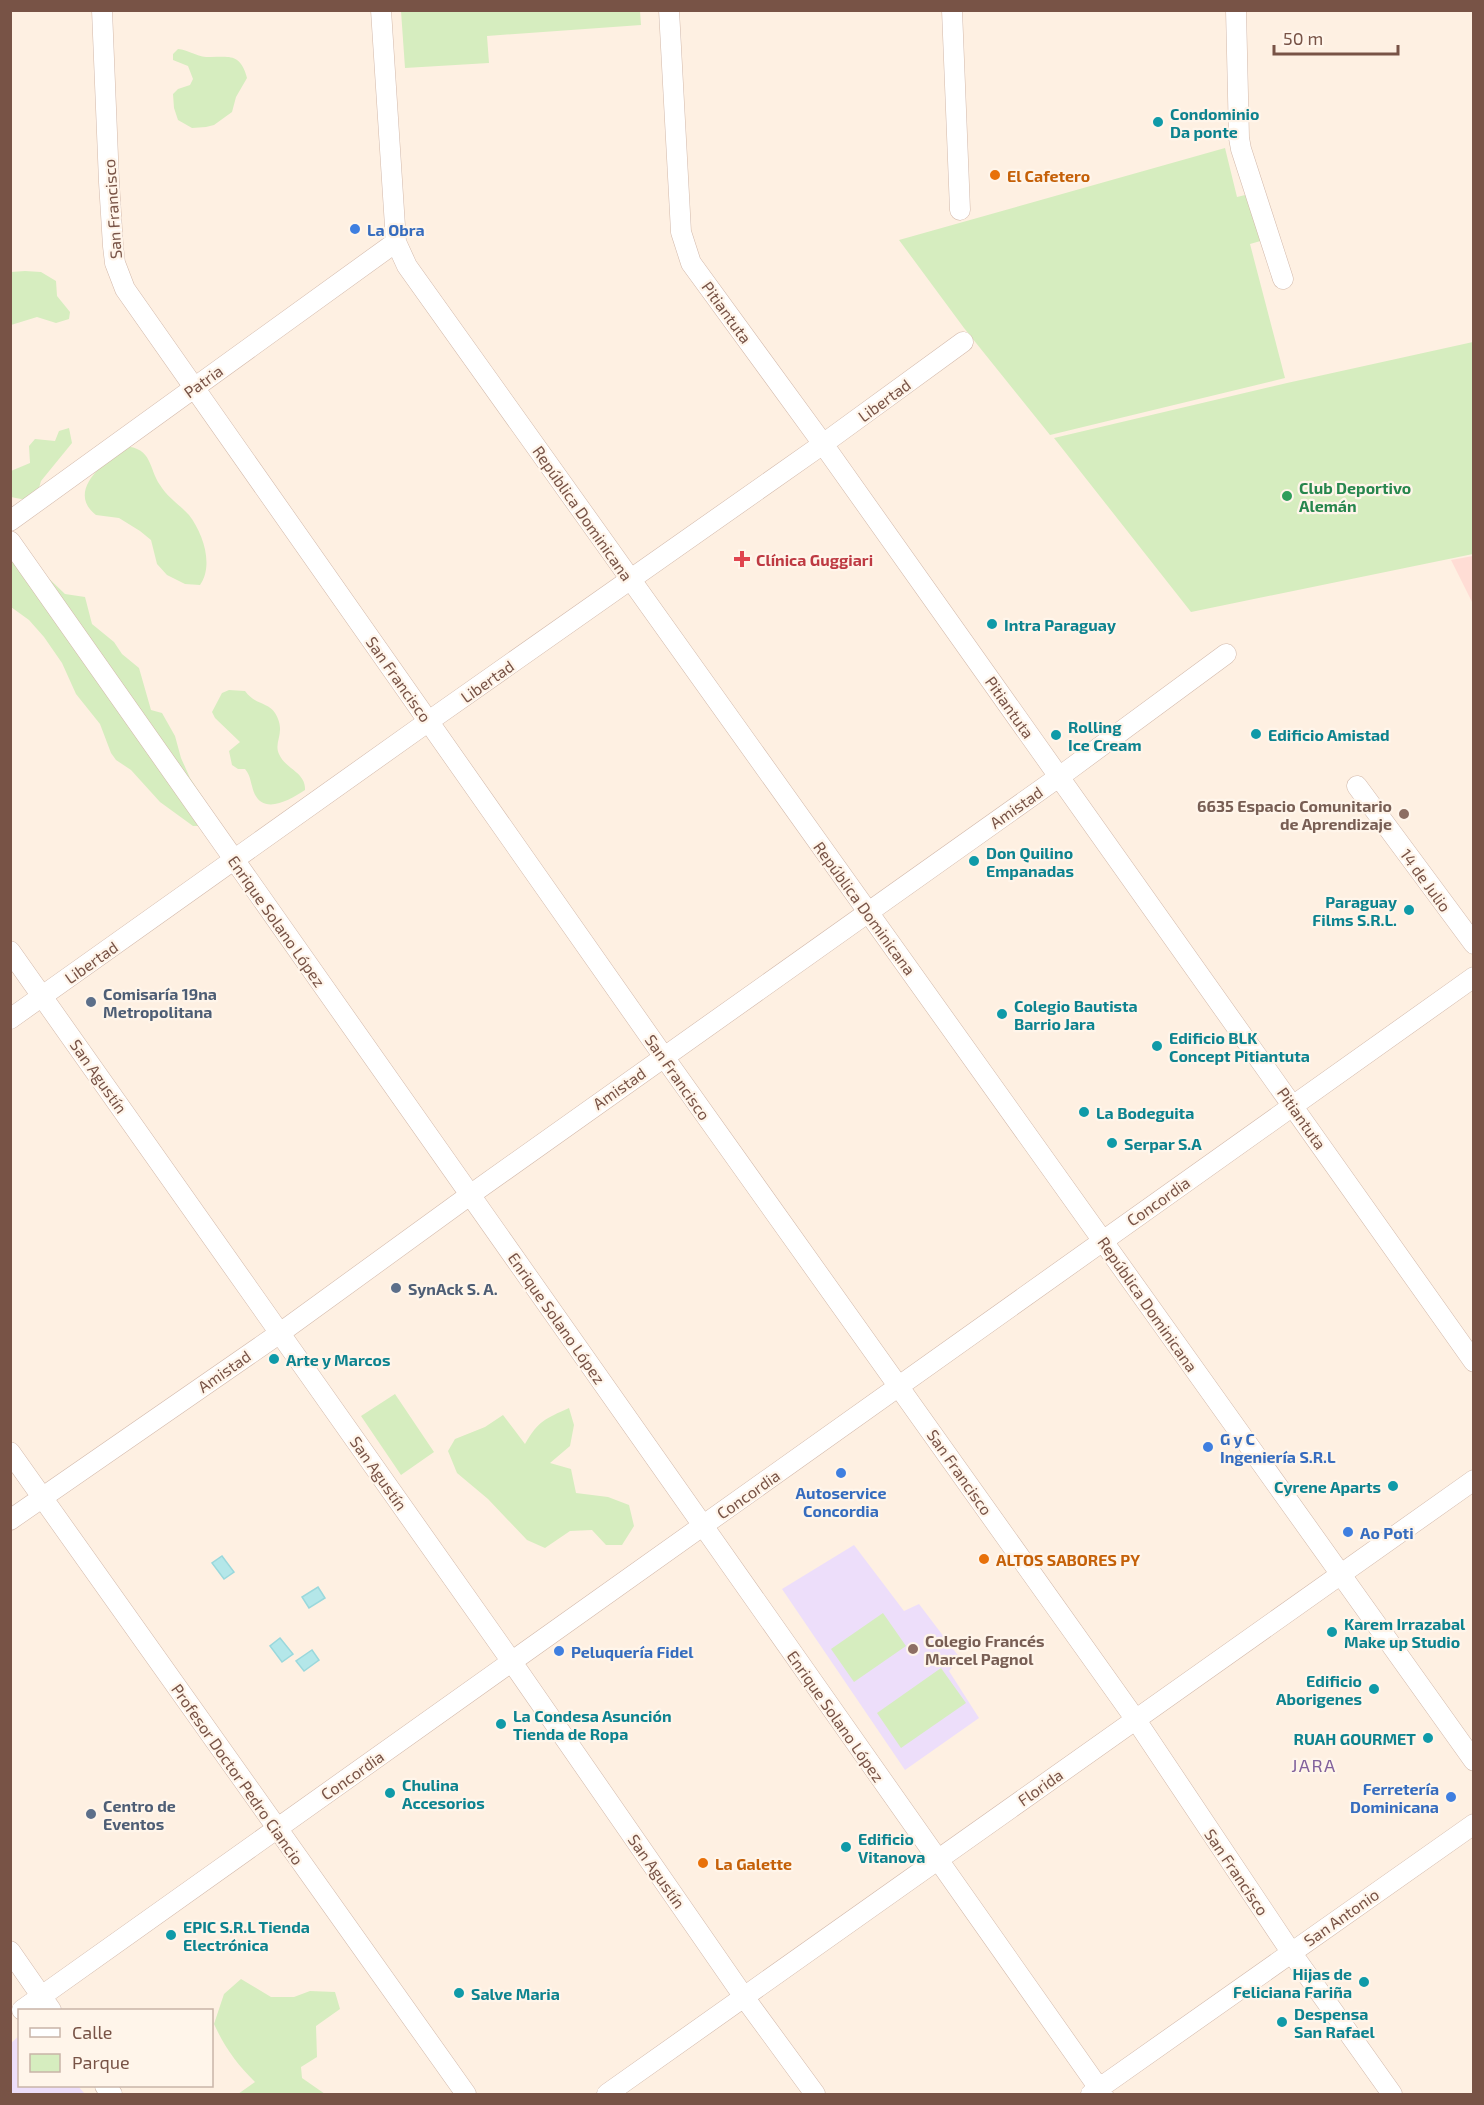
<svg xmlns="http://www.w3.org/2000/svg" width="1484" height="2105" font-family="'Exo 2',sans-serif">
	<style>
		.commercial { fill: #ffddd5 }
		.education { fill: #eddefa }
		.green { fill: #d6edbf }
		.water { fill: #b4e7e9; stroke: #9ad8dc; stroke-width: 1.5 }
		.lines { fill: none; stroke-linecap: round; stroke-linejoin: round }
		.minor-casing { stroke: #d2b8aa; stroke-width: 21 }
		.minor { stroke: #fff; stroke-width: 20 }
		.culture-dot { fill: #0f9aa8; stroke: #fff5ea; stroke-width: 2 }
		.food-dot { fill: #e8710a; stroke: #fff5ea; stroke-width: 2 }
		.shop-dot { fill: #3f7fe0; stroke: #fff5ea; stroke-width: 2 }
		.leisure-dot { fill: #2e9e5b; stroke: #fff5ea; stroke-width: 2 }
		.health-dot { fill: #e0444e; stroke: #fff5ea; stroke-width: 2 }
		.education-dot { fill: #8d6e63; stroke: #fff5ea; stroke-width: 2 }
		.service-dot { fill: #5c6f8a; stroke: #fff5ea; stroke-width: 2 }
		.labels { text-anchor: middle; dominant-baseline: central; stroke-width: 4.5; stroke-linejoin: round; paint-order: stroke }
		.culture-label { font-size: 16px; font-weight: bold; fill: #0d838f; stroke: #fff5ea; text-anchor: start }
		.food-label { font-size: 16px; font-weight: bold; fill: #c56008; stroke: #fff5ea; text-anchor: start }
		.street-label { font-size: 16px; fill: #785346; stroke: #fff5ea }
		.shop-label { font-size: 16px; font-weight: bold; fill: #366cbe; stroke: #fff5ea; text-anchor: start }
		.leisure-label { font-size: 16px; font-weight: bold; fill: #27864d; stroke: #fff5ea; text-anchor: start }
		.health-label { font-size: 16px; font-weight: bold; fill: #be3a42; stroke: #fff5ea; text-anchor: start }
		.education-label { font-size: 16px; font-weight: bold; fill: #785e54; stroke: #fff5ea; text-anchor: end }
		.service-label { font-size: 16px; font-weight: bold; fill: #4e5e75; stroke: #fff5ea; text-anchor: start }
		.neighbourhood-label { font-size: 18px; letter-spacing: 1.5px; fill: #82619c; stroke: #fff5ea }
	</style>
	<rect width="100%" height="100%" fill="#fef0e2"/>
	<path class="commercial" d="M1473 556H1474L1473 604 1451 560Z"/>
	<path class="education" d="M854 1545 904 1611 919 1604 960 1658 949 1671 979 1718 905 1770 782 1589Z
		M19 2036 20 2086H78L85 2094H11V2043Z"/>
	<path class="green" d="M401 11H640L641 25 487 36 489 63 405 68Z
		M178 49C188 50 196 56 206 57 227 58 240 51 247 78L236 97 232 112 214 125 206 127 192 128 178 120 174 108 173 94 178 89 190 85 193 79 188 66 173 60V54Z
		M1225 148 1237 197 1249 194 1264 240 1250 244 1285 378 1050 435 964 328 899 240Z
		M25 271 41 272 56 281 57 296 70 312 69 319 56 323 37 317 11 325V272Z
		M1473 342V554L1191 612 1054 438 1287 383Z
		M69 428 72 443 41 481 37 495 26 500 11 497V471L30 463 29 446 35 439 55 441 59 431Z
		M125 446C153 449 148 467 160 485 167 497 180 505 189 515 203 533 214 565 200 585L185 584 167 575 157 564 151 540 140 531 119 518 96 515C65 491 106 461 125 446Z
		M10 558 41 571 65 594 85 597 92 624 114 642 122 654 139 668 151 710 162 713 175 736 181 758 190 778 209 807 201 826H193L160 802 131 770 116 760 111 753 100 724 76 694 62 663 44 637 29 620 11 607Z
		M229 690 245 691C255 705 268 702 275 713 287 733 273 741 279 754 285 769 306 772 305 790 287 802 259 817 252 786 250 779 250 775 245 769H238L232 765 229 751 240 742 215 718 212 712 222 693Z
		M395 1394 434 1452 401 1475 361 1416Z
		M569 1408 574 1425 570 1446 550 1463 571 1469 576 1493 608 1497 629 1505 634 1526 622 1545H606L592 1530 570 1531 545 1548 527 1540 488 1499 457 1473 448 1451 455 1439 485 1427 503 1415 525 1444C539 1420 545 1419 569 1408Z
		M883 1613 906 1646 854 1682 831 1649Z
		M941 1668 966 1703 901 1748 877 1713Z
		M241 1979 271 1997H294L310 1991 335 1992 340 2009 316 2026 317 2057 301 2067 302 2078 325 2094H238L255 2082C237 2064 225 2048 214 2024L224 1994Z"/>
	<path class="water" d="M222 1556 234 1572 224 1579 212 1563Z
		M318 1587 325 1598 309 1608 302 1597Z
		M280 1638 293 1654 282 1662 270 1646Z
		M312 1650 319 1660 304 1671 296 1661Z"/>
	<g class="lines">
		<defs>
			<path id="minor" d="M102 10 109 182 113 246 115 263 125 289 664 1057 1136 1720 1291 1952 1392 2094
				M381 10 396 242 407 266 1474 1761
				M669 10 681 232 691 263 823 444 1474 1362
				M952 10 960 210
				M1236 10 1239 138 1241 149 1283 279
				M10 521 396 242
				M10 541 1103 2094
				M1357 786 1474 944
				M10 951 512 1662 744 1997 815 2094
				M10 1019 429 721 823 444 963 342
				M10 1452 466 2094
				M10 1520 280 1333 470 1195 1070 769 1226 654
				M10 1951 51 2010
				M22 2010 1474 977
				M105 2086 112 2094
				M607 2094 1474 1480
				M1091 2094 1474 1824"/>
		</defs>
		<use href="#minor" class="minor-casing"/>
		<use href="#minor" class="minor"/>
	</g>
	<g class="culture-dot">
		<circle cx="1158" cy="122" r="6"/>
		<circle cx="992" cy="624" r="6"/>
		<circle cx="1256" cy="734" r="6"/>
		<circle cx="1056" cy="735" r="6"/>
		<circle cx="974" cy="861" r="6"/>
		<circle cx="1409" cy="910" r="6"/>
		<circle cx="1002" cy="1014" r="6"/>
		<circle cx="1157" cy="1046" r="6"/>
		<circle cx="1084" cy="1112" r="6"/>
		<circle cx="1112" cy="1143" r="6"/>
		<circle cx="274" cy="1359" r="6"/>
		<circle cx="1393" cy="1486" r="6"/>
		<circle cx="1332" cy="1632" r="6"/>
		<circle cx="1374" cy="1689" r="6"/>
		<circle cx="501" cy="1724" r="6"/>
		<circle cx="1428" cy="1738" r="6"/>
		<circle cx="390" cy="1793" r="6"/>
		<circle cx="846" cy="1847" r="6"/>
		<circle cx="171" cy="1935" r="6"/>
		<circle cx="1364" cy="1982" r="6"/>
		<circle cx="459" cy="1993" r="6"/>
		<circle cx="1282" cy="2022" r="6"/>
	</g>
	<g class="food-dot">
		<circle cx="995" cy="175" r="6"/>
		<circle cx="984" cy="1559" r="6"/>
		<circle cx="703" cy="1863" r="6"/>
	</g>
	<g class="shop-dot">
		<circle cx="355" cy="229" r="6"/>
		<circle cx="1208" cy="1447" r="6"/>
		<circle cx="841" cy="1473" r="6"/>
		<circle cx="1348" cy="1532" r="6"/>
		<circle cx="559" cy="1651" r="6"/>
		<circle cx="1451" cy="1797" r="6"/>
	</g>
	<circle class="leisure-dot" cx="1287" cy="496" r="6"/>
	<path class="health-dot" d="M739 550h6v6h6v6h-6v6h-6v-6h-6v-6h6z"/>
	<g class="education-dot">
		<circle cx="1404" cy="814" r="6"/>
		<circle cx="913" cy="1649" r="6"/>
	</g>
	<g class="service-dot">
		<circle cx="91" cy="1002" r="6"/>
		<circle cx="396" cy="1288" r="6"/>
		<circle cx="91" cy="1814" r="6"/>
	</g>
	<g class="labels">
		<g class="culture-label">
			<text x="1170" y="113">Condominio<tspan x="1170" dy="18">Da ponte</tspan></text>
			<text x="1004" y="624">Intra Paraguay</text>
			<text x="1068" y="726">Rolling<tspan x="1068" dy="18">Ice Cream</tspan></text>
			<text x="1268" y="734">Edificio Amistad</text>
			<text x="986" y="852">Don Quilino<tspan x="986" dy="18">Empanadas</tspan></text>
			<text x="1397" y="901" text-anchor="end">Paraguay<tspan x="1397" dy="18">Films S.R.L.</tspan></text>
			<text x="1014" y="1005">Colegio Bautista<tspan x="1014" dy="18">Barrio Jara</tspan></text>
			<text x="1169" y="1037">Edificio BLK<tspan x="1169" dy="18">Concept Pitiantuta</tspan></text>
			<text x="1096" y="1112">La Bodeguita</text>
			<text x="1124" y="1143">Serpar S.A</text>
			<text x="286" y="1359">Arte y Marcos</text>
			<text x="1381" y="1486" text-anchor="end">Cyrene Aparts</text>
			<text x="1344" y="1623">Karem Irrazabal<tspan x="1344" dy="18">Make up Studio</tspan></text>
			<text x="1362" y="1680" text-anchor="end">Edificio<tspan x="1362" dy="18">Aborigenes</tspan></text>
			<text x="513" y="1715">La Condesa Asunción<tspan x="513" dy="18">Tienda de Ropa</tspan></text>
			<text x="1416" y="1738" text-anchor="end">RUAH GOURMET</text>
			<text x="402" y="1784">Chulina<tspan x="402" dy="18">Accesorios</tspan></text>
			<text x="858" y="1838">Edificio<tspan x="858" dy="18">Vitanova</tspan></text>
			<text x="183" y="1926">EPIC S.R.L Tienda<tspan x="183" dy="18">Electrónica</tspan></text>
			<text x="1352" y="1973" text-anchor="end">Hijas de<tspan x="1352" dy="18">Feliciana Fariña</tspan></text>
			<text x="471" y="1993">Salve Maria</text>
			<text x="1294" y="2013">Despensa<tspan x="1294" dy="18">San Rafael</tspan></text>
		</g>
		<g class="food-label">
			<text x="1007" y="175">El Cafetero</text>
			<text x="996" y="1559">ALTOS SABORES PY</text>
			<text x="715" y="1863">La Galette</text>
		</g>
		<g class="street-label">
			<text transform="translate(112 209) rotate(-94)">San Francisco</text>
			<text transform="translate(727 312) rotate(54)">Pitiantuta</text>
			<text transform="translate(203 381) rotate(-36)">Patria</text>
			<text transform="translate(884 400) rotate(-36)">Libertad</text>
			<text transform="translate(583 513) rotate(55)">República Dominicana</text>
			<text transform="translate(399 679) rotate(55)">San Francisco</text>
			<text transform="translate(487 681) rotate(-35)">Libertad</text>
			<text transform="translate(1010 707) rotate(55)">Pitiantuta</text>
			<text transform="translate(1016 807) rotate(-35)">Amistad</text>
			<text transform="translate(1426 880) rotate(54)">14 de Julio</text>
			<text transform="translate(865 908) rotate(54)">República Dominicana</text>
			<text transform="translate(277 921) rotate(55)">Enrique Solano López</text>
			<text transform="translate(91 962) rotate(-35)">Libertad</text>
			<text transform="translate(99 1076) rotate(55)">San Agustín</text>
			<text transform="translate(678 1077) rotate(55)">San Francisco</text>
			<text transform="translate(619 1088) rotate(-35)">Amistad</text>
			<text transform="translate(1302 1118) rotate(55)">Pitiantuta</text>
			<text transform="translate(1158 1201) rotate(-35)">Concordia</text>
			<text transform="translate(1148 1304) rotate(55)">República Dominicana</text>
			<text transform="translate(557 1318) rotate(55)">Enrique Solano López</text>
			<text transform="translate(224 1371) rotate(-35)">Amistad</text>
			<text transform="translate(960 1472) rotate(55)">San Francisco</text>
			<text transform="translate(379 1473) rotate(55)">San Agustín</text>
			<text transform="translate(748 1494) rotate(-35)">Concordia</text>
			<text transform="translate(836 1716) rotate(55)">Enrique Solano López</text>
			<text transform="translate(238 1774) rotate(55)">Profesor Doctor Pedro Ciancio</text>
			<text transform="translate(352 1775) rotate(-35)">Concordia</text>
			<text transform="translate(1040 1787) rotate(-35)">Florida</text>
			<text transform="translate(657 1871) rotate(55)">San Agustín</text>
			<text transform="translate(1237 1872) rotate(56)">San Francisco</text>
			<text transform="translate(1341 1917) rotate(-35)">San Antonio</text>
		</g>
		<g class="shop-label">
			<text x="367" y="229">La Obra</text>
			<text x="1220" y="1438">G y C<tspan x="1220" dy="18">Ingeniería S.R.L</tspan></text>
			<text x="841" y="1492" text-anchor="middle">Autoservice<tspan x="841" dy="18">Concordia</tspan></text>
			<text x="1360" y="1532">Ao Poti</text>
			<text x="571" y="1651">Peluquería Fidel</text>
			<text x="1439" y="1788" text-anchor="end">Ferretería<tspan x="1439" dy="18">Dominicana</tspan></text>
		</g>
		<g class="leisure-label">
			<text x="1299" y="487">Club Deportivo<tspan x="1299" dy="18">Alemán</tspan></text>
		</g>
		<g class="health-label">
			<text x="756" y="559">Clínica Guggiari</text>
		</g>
		<g class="education-label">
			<text x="1392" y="805">6635 Espacio Comunitario<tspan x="1392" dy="18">de Aprendizaje</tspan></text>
			<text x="925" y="1640" text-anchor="start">Colegio Francés<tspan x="925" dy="18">Marcel Pagnol</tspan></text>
		</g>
		<g class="service-label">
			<text x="103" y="993">Comisaría 19na<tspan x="103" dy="18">Metropolitana</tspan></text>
			<text x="408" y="1288">SynAck S. A.</text>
			<text x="103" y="1805">Centro de<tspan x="103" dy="18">Eventos</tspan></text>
		</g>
		<g class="neighbourhood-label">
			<text x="1314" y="1765">JARA</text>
		</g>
	</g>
	<rect width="1484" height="2105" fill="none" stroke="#785346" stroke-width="24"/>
	<rect x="18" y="2009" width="195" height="78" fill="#fff5ea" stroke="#c9b4a8" stroke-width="1.5"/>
	<rect x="30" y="2028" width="30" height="9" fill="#ffffff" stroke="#c9b4a8" stroke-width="1.5"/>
	<text x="72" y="2039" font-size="18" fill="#785346">Calle</text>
	<rect x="30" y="2054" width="30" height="18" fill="#d6edbf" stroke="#c9b4a8" stroke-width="1.5"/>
	<text x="72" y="2069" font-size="18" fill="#785346">Parque</text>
	<path d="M1274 45v9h124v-9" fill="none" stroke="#785346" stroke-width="3"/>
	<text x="1283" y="45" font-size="18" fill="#785346" stroke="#fff5ea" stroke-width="4.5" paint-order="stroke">50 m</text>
</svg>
